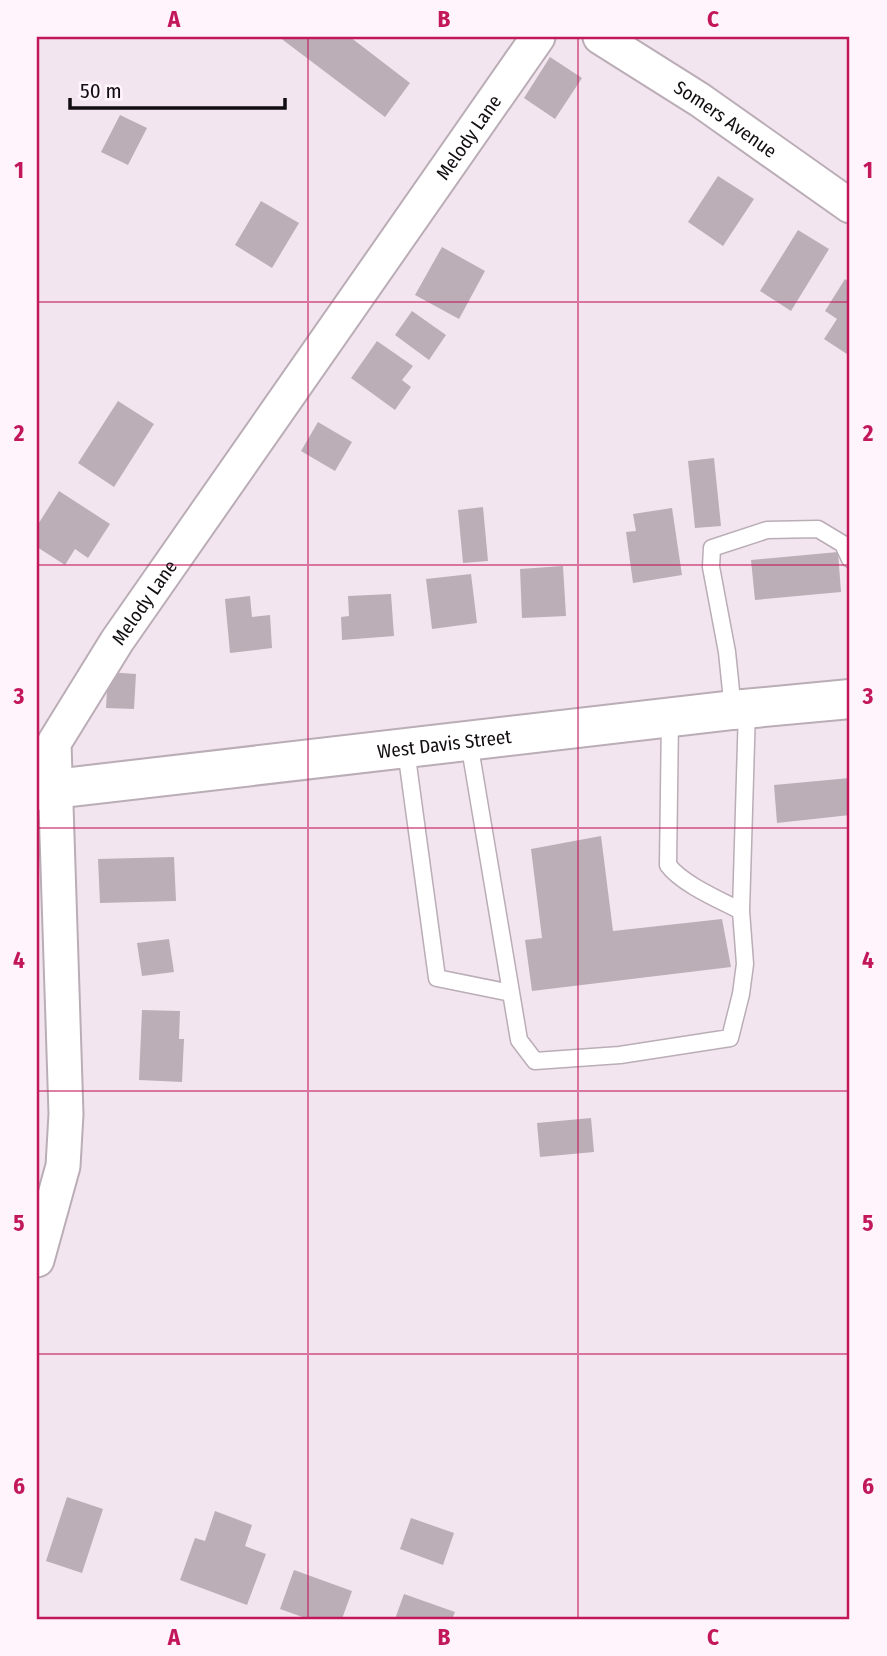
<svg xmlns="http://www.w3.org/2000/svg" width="887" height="1656" font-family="'Fira Sans Condensed',sans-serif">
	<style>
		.building { fill: #bbaeb7 }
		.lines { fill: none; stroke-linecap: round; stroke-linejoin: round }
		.lane-casing { stroke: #baadb6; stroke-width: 19 }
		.street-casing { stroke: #baadb6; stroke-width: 37 }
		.secondary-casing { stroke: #baadb6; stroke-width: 42 }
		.lane { stroke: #fff; stroke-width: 16 }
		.street { stroke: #fff; stroke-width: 33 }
		.secondary { stroke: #fff; stroke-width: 38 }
		.grid { fill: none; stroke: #c2185b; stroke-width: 2; stroke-opacity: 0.55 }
		.labels { text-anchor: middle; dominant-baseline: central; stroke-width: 5; stroke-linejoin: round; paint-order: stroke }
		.street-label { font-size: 19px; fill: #110d10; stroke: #fff4fb }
		.neatline { fill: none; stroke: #c2185b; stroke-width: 2.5 }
		.grid-label { font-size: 23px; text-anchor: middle; font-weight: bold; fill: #c2185b }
	</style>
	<rect width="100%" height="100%" fill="#f3e5ef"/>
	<path class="building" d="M279 37H350L410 83 385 117Z
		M550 57 582 78 555 119 524 98Z
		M120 115 147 128 128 165 101 152Z
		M718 176 754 199 723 246 688 222Z
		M261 201 299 223 272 268 235 245Z
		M798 230 829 249 791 311 760 291Z
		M442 247 485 271 459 319 415 295Z
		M845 279 850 283V356L824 339 837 319 825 311Z
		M412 311 446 335 429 360 395 335Z
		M377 341 413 366 402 380 411 387 395 410 351 378Z
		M118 401 154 424 114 487 78 463Z
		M318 422 352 442 335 471 301 451Z
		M714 458 721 526 695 528 688 461Z
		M59 491 110 524 88 558 75 549 65 565 37 547V526Z
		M483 507 488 561 463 563 458 510Z
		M672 508 682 575 633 583 626 532 636 531 633 514Z
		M838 552 841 592 755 600 751 560Z
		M563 566 566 616 522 618 520 569Z
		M471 574 477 623 432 629 426 579Z
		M391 594 394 636 342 640 341 617 349 616 348 596Z
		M250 596 252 617 270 615 272 648 230 653 225 599Z
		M108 672 136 674 134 709 106 708Z
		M850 778V815L777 823 774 785Z
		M601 836 613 931 722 919 731 967 532 991 525 940 542 938 531 849Z
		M174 857 176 901 100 903 98 859Z
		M169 939 174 972 142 976 137 943Z
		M142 1010 180 1011 179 1039H184L182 1082 139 1080Z
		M591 1118 594 1152 540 1157 537 1123Z
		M67 1497 103 1509 82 1573 46 1561Z
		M215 1511 252 1525 245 1546 266 1554 247 1605 180 1580 195 1538 205 1541Z
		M411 1518 454 1533 443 1565 400 1549Z
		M294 1570 352 1591 342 1619H308L280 1609Z
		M404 1594 455 1612 452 1619H395Z"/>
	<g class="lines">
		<defs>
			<path id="lane" d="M733 710 727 652 711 567 712 548 767 530 818 529 843 544 850 559
				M670 718 668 865C682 884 720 900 741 911
				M469 742 519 1040 535 1061 620 1055 730 1038 741 994 745 964 741 911 747 709
				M406 750 437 978 511 993"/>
			<g id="street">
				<path id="s1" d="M600 37 700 100 850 206"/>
				<path id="s2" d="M37 1260 63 1166 66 1114 54 743 117 641 538 37"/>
			</g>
			<g id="secondary">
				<path id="s3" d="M37 791 733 710 850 699"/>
			</g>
		</defs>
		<use href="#lane" class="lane-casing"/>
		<use href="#street" class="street-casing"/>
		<use href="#secondary" class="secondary-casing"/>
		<use href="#lane" class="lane"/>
		<use href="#street" class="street"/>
		<use href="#secondary" class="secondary"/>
	</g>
	<path class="grid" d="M308 37V1619M578 37V1619M37 302H850M37 565H850M37 828H850M37 1091H850M37 1354H850"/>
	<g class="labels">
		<g class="street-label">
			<text stroke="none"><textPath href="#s1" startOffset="150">Somers Avenue</textPath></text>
			<text stroke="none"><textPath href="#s2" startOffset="1255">Melody Lane</textPath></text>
			<text stroke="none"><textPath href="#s2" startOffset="688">Melody Lane</textPath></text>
			<text stroke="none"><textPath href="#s3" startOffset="410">West Davis Street</textPath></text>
		</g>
	</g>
	<rect width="887" height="1656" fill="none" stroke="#fff4fb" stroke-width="77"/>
	<path d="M70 98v10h215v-10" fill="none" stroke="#110d10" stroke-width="3.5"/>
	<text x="80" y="98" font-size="21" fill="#110d10" stroke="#fff4fb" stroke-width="5" paint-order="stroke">50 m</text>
	<rect x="38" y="38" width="810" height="1580" class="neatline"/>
	<g class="grid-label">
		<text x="174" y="27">A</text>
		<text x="444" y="27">B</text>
		<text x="713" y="27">C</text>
		<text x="19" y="178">1</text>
		<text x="868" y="178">1</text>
		<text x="19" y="441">2</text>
		<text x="868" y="441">2</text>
		<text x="19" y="704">3</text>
		<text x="868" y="704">3</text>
		<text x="19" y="968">4</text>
		<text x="868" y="968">4</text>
		<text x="19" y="1231">5</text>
		<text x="868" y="1231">5</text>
		<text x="19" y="1494">6</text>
		<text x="868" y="1494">6</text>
		<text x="174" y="1645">A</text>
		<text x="444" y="1645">B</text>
		<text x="713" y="1645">C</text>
	</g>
</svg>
